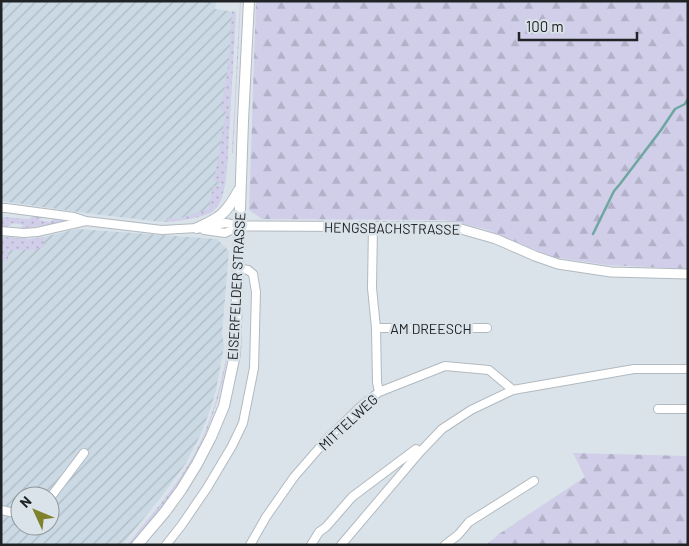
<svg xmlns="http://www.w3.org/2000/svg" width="689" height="546" font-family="Barlow,sans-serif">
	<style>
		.industrial { fill: url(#industrial-furrows); fill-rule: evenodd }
		.green { fill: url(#green-dots) }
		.forest { fill: url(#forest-firs) }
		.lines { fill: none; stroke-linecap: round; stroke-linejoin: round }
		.stream { stroke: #6ea7a1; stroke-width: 2.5 }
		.minor-casing { stroke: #b2bac0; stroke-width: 10 }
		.tertiary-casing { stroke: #b2bac0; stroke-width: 11 }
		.secondary-casing { stroke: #b2bac0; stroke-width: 12 }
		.minor { stroke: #fff; stroke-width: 8 }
		.tertiary { stroke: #fff; stroke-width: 9 }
		.secondary { stroke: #fff; stroke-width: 10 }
		.labels { text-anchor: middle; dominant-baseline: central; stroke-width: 5; stroke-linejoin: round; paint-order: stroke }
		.street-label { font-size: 14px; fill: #212426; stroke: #dae3e9 }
	</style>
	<defs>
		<pattern id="industrial-furrows" width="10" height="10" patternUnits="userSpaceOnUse" patternTransform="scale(1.25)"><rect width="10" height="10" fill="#cad9e4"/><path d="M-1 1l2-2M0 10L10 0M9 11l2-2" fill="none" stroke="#adbac3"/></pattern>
		<pattern id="green-dots" width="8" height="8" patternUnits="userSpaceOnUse" patternTransform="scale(1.25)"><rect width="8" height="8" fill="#d0cee9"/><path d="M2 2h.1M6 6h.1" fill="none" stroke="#b2b1c8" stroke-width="1.8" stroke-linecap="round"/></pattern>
		<pattern id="forest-firs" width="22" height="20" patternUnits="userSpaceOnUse" patternTransform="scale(1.25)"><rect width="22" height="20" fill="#d0cee9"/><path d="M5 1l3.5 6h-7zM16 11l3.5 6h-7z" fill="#b2b1c8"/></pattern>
	</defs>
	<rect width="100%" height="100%" fill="#dae3e9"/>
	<path class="industrial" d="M1 1H216L215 9 236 12 227 168 222 198 218 206 213 210 208 213 188 219 167 222 154 221 93 214 1 201Z
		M77 229 217 239 229 251 222 333 224 346 216 390 210 410 200 436 186 463 162 496 122 545H1V238L8 237 29 239 39 238ZM20 496H50V526H20Z"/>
	<path class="green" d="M240 1H241L233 153 232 152Z
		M232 11 236 12 228 151C227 167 227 200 213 211 204 218 179 221 167 222L166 218 177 219 209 209 213 186 221 187V182L214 181 226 111 221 110 229 60Z
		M35 214 45 216 39 220 50 222 56 217 74 220 49 227 46 225 27 228 24 230H18L24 225 13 223 6 228 1 226V218L3 217 29 219Z
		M5 237 29 239 44 237V248H37V250H8V261H1V238Z
		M226 359 227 360C217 413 200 456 168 500 156 516 143 530 131 545H127C153 513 182 481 200 443 213 416 220 387 226 359Z"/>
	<path class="forest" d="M256 1H688V269L607 265 553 257 485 229 445 220 262 219 249 210Z
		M573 453 688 456V545H486L499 534 585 477Z"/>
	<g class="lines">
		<path class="stream" d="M593 234 614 191 620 184 661 130 675 109 685 104 688 99"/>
		<defs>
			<path id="minor" d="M1 208H6L74 217 86 221 162 230 197 228 226 223 240 226
				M373 226 372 288 376 328 377 382 379 392
				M204 230 225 233 240 226
				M1 231 24 233 37 232 86 221
				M376 328H487
				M658 409H688
				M50 498 84 453
				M1 510 20 514
				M166 545 181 526 207 488 232 446 243 423 254 368 256 292 253 274 248 270 238 268
				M250 545 266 517 294 477 327 439 359 408 379 392 445 366 489 370 513 390
				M311 545 319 532 326 527 352 497 416 449 420 452
				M341 545 420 452 442 429 471 410 513 390 634 369H688
				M445 545 458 535 469 522 534 481"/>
			<path id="tertiary" d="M240 226 454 227 496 239 535 256 558 264 611 272 688 274"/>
			<path id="secondary" d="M197 228C220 218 226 214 239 190
				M137 545 165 512 181 490 197 464 211 437 224 406 235 354 243 121 249 1"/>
		</defs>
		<use href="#minor" class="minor-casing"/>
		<use href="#tertiary" class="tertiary-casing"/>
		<use href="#secondary" class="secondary-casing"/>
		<use href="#minor" class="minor"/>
		<use href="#tertiary" class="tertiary"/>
		<use href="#secondary" class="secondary"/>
	</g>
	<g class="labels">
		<g class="street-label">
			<text transform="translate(392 228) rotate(1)">HENGSBACHSTRASSE</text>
			<text transform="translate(236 286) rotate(-87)">EISERFELDER STRASSE</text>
			<text x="431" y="328">AM DREESCH</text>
			<text transform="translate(348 422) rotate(-43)">MITTELWEG</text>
		</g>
	</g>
	<rect width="689" height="546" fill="none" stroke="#212426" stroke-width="5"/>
	<g transform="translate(35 511) rotate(314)"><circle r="24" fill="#dae3e9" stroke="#90979b"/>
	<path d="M0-4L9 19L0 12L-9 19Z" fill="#80822b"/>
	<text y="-8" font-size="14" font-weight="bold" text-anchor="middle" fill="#212426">N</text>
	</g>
	<path d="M519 32v8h118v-8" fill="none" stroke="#212426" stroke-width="2.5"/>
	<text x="526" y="32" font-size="15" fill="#212426" stroke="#dae3e9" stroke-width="4" paint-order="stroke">100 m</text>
</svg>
